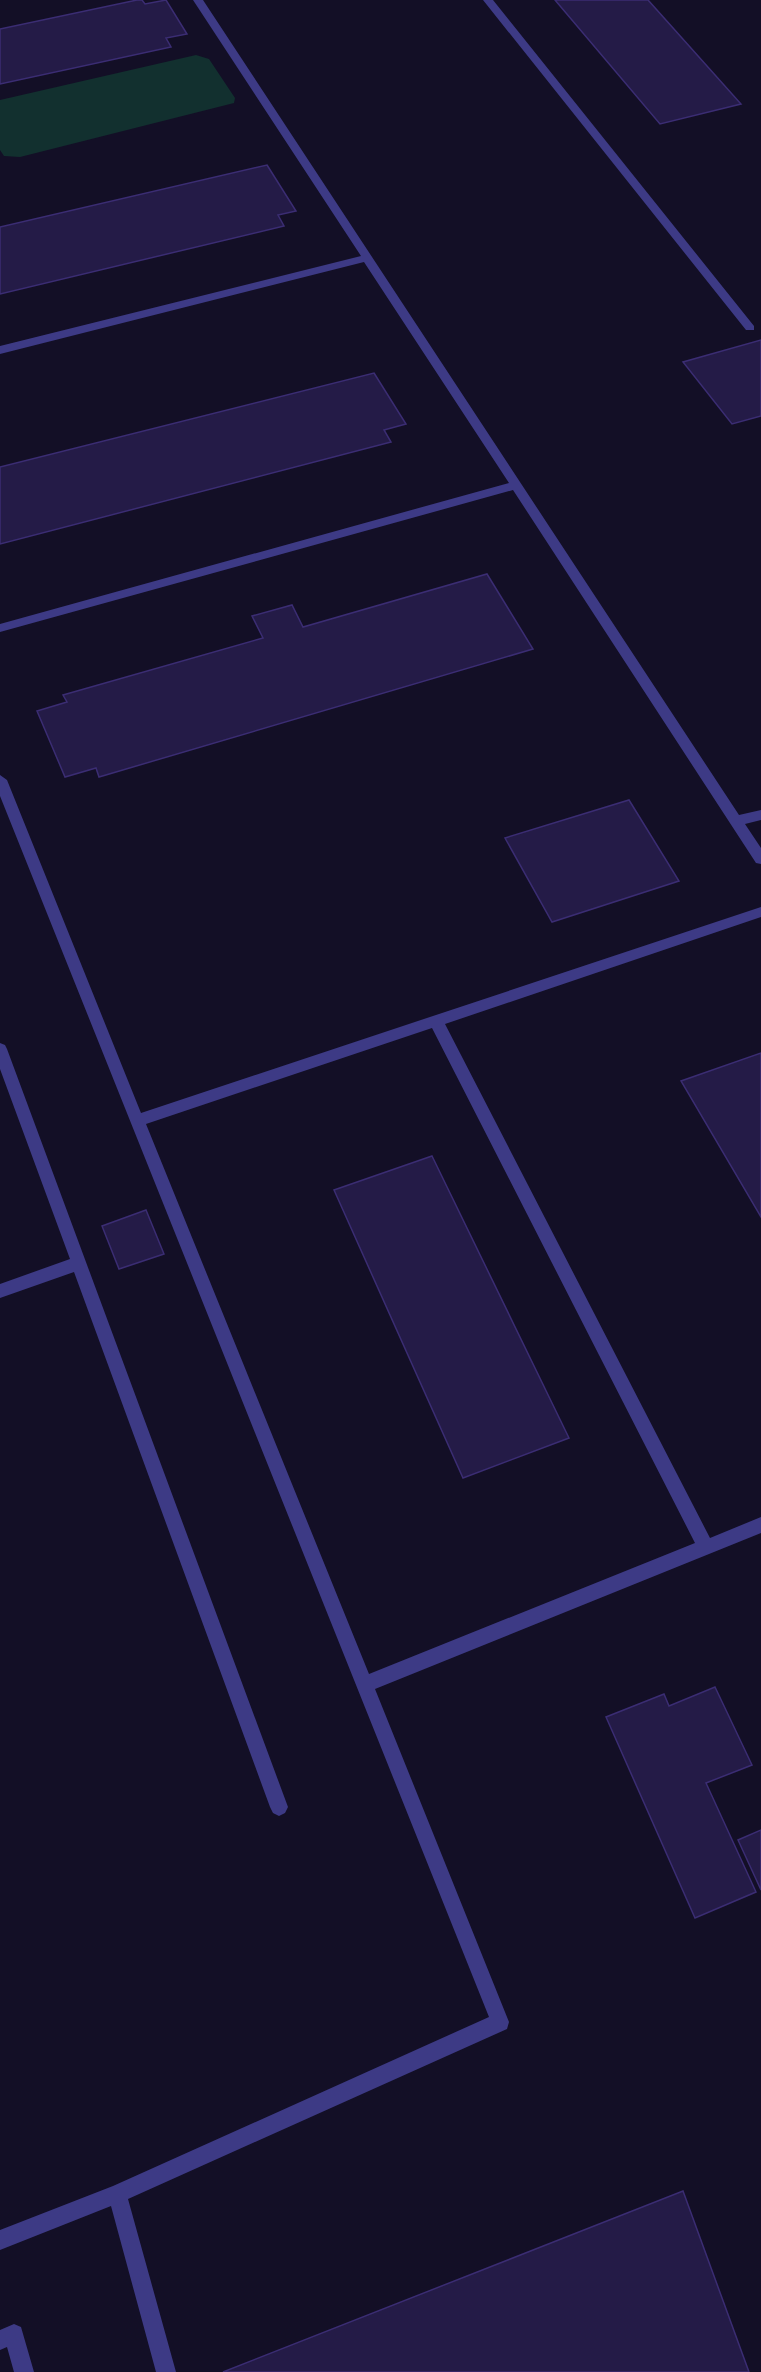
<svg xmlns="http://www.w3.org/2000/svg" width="761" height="2372" font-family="'Sofia Sans Condensed',sans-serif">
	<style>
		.green { fill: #12302f }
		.building { fill: #241b47; stroke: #3b2d73; stroke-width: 1.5 }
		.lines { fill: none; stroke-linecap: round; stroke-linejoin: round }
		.lane { fill: #3d3a85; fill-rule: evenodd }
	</style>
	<rect width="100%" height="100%" fill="#130f26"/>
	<path class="green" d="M196 55 209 59 235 98 234 103 20 157 4 156 0 150V100Z"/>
	<path class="building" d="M137 0H142L145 4 166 0 187 34 166 38 171 47 0 84V29Z
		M555 0H648L741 104 660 124Z
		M267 165 296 211 278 215 284 226 0 294V227Z
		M761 340V416L732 424 683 362Z
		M374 373 406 424 384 430 391 442 0 544V467Z
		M487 574 533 649 99 777 96 768 65 777 37 711 67 702 63 695 263 638 252 616 292 605 303 627Z
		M629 800 679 881 552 922 505 838Z
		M761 1053V1217L681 1081Z
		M432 1156 569 1438 463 1478 334 1190Z
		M146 1210 164 1254 119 1269 102 1226Z
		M715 1687 752 1765 706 1783 756 1892 695 1918 606 1717 664 1694 669 1706Z
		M761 1830V1890L738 1840Z
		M683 2191 749 2372H223Z"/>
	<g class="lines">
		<path class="lane" d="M193 0H203L739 815 761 810V820L745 824 761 848V864L756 863 513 490 0 632V624L509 483 364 262 0 354V346L361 256Z
			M483 0H493L754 326V330H746Z
			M0 775 7 780 141 1113 761 907V917L445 1024 710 1538 761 1517V1533L375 1689 509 2022 507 2029 128 2199 176 2372H156L111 2206 0 2250V2230L113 2186 489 2017 0 796ZM432 1028 695 1543 369 1674 146 1124Z
			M0 1043 5 1045 7 1049 288 1807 285 1813 279 1816 273 1813 270 1807 74 1272 0 1298V1284L70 1259 0 1069Z
			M14 2324 21 2327 34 2372H14L7 2347 0 2350V2330Z"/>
	</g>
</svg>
